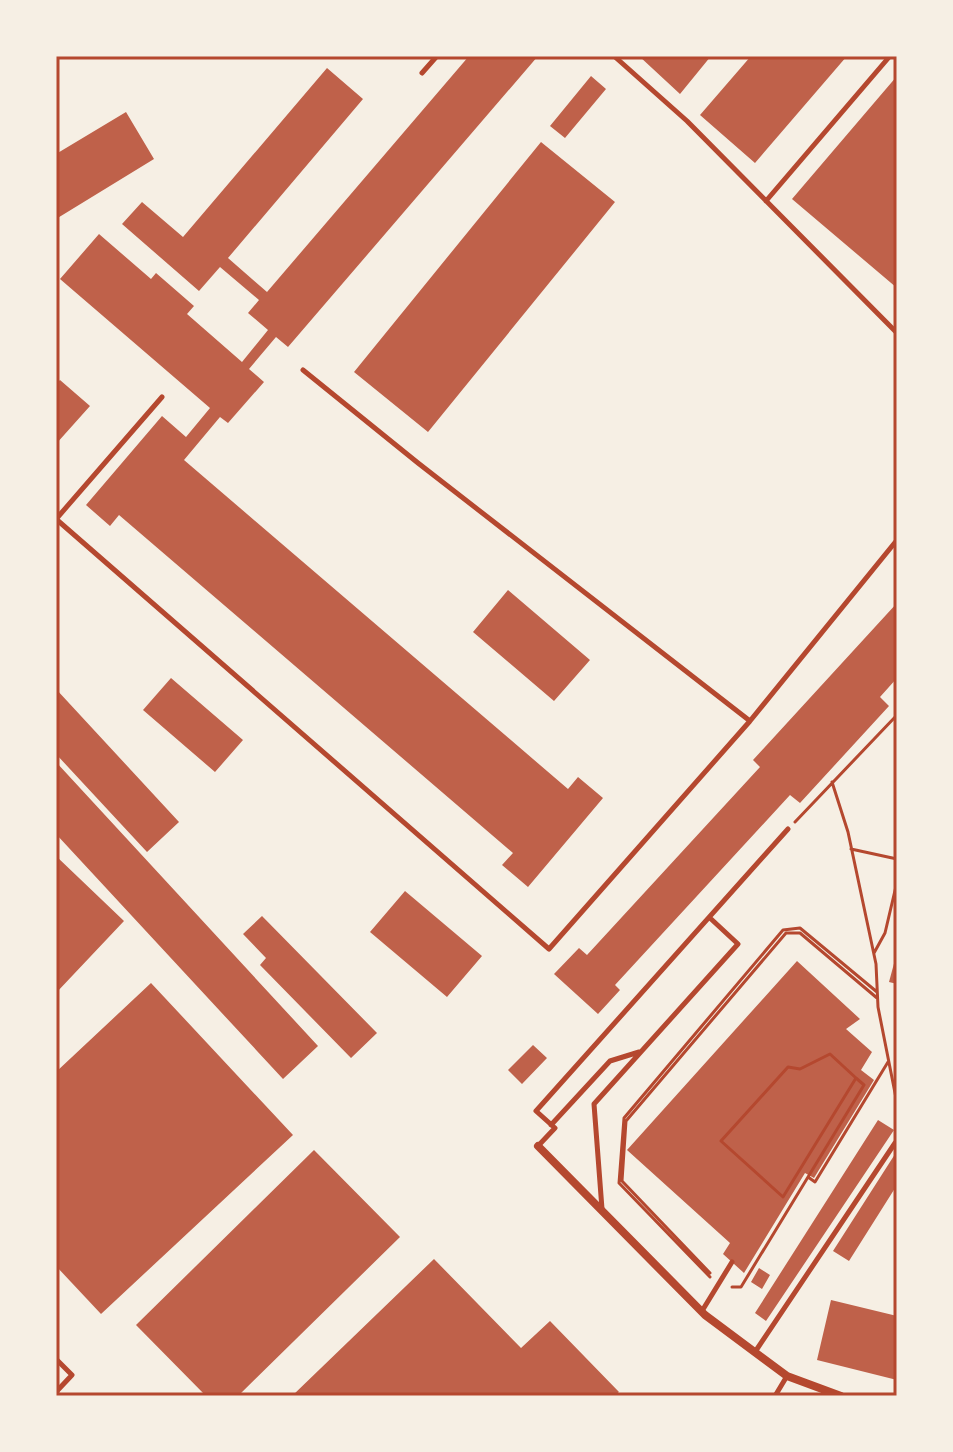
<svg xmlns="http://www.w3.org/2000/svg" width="953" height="1452" font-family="'PT Sans',sans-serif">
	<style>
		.building { fill: #bf614a }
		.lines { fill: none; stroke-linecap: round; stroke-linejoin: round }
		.path { stroke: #b5482f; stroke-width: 3 }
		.service { stroke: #b5482f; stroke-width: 5 }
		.minor { stroke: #b5482f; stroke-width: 8 }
		.neatline { fill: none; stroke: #b5482f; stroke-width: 3 }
	</style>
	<rect width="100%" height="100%" fill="#f6efe4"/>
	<path class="building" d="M469 56H538L288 347 276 337 249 369 264 382 228 423 220 417 184 460 568 789 578 777 603 798 528 887 502 865 513 853 119 515 110 526 86 505 162 416 186 437 210 408 60 279 99 234 151 279 156 273 194 306 187 314 242 362 268 330 248 313 259 300 220 267 199 291 122 224 142 202 183 237 327 68 363 99 228 258 267 292Z
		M639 56H711L680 94Z
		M751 56H847L755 163 700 115Z
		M591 76 606 89 565 138 550 126Z
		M897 76V288L792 199Z
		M126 112 154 159 56 219V154Z
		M541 142 615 202 428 432 354 372Z
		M60 380 90 406 56 444V384Z
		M508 590 590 660 554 701 473 632Z
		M897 603V678L880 697 889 706 800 803 790 795 615 985 620 990 598 1014 554 974 579 948 587 955 760 767 753 760Z
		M171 678 243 740 215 772 143 710Z
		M56 689 179 822 147 852 56 754Z
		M56 762 318 1046 283 1079 56 834Z
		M56 856 124 921 56 993Z
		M405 891 482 956 447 997 370 932Z
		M262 916 377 1033 351 1058 260 965 266 958 243 934Z
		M896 956H897V984L889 982Z
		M797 961 860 1019 846 1029 872 1052 861 1070 874 1080 814 1178 805 1173 744 1273 723 1254 730 1243 627 1150Z
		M151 983 293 1135 101 1314 56 1266V1072Z
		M533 1045 547 1058 522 1084 508 1070Z
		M878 1120 894 1130 766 1321 755 1313Z
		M314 1150 400 1237 238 1396H206L136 1325Z
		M897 1151V1185L849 1261 833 1251Z
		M434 1259 521 1348 550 1321 619 1392 614 1396H292Z
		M759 1268 770 1275 762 1289 751 1282Z
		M831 1300 897 1316V1380L817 1360Z"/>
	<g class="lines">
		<path class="path" d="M832 782 848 832 876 964 878 1007 897 1103
			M795 822 897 715
			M851 849 897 859
			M874 953 885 933 897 882
			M830 1054 856 1078 783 1197 721 1141 788 1067 800 1069Z
			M808 1177 815 1182 888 1062
			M710 1273 622 1181 626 1121 786 933H800L877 998
			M710 1277 619 1183 624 1118 783 930 800 928 877 992
			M732 1287H741L864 1085 856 1078"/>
		<path class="service" d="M614 56 687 121 897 333
			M422 73 437 56
			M766 201 890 56
			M303 370 418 463 750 721
			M57 518 162 397
			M56 519 549 949 750 721 897 540
			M551 1125 610 1061 639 1052
			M538 1146 555 1128 536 1111 788 829
			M602 1209 594 1104 738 944 710 918
			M702 1311 732 1262
			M755 1352 895 1143
			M56 1359 72 1375 56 1392
			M775 1396 787 1376"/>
		<path class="minor" d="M538 1146 705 1315 787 1376 841 1396"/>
	</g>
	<rect width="953" height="1452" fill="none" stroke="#f6efe4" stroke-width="116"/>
	<rect x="58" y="58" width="837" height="1336" class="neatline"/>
</svg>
